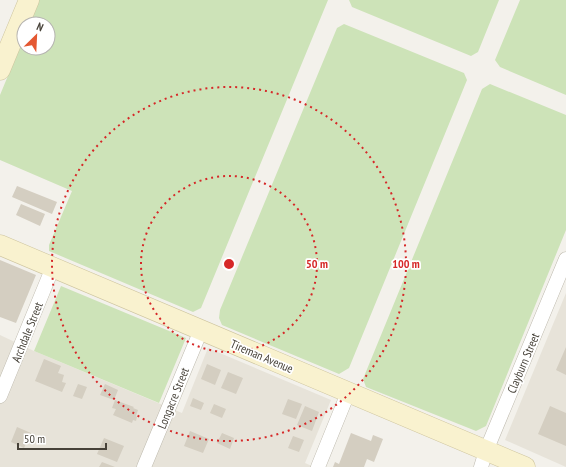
<svg xmlns="http://www.w3.org/2000/svg" width="566" height="467" font-family="'PT Sans Narrow',sans-serif">
	<style>
		.residential { fill: #e7e3d9 }
		.green { fill: #cde3b8 }
		.building { fill: #d4cec1 }
		.lines { fill: none; stroke-linecap: round; stroke-linejoin: round }
		.street-casing { stroke: #bebaae; stroke-width: 15 }
		.secondary-casing { stroke: #cec59f; stroke-width: 21 }
		.street { stroke: #fff; stroke-width: 14 }
		.secondary { stroke: #f9f2cf; stroke-width: 20 }
		.ring { fill: none; stroke: #d62828; stroke-width: 2; stroke-dasharray: 2 4 }
		.labels { text-anchor: middle; dominant-baseline: central; stroke-width: 3.5; stroke-linejoin: round; paint-order: stroke }
		.street-label { font-size: 12px; fill: #474239; stroke: #fff }
		.centre { fill: #d62828; stroke: #fff; stroke-width: 2 }
		.ring-label { font-size: 12px; text-anchor: middle; font-weight: bold; fill: #d62828; stroke: #fff; stroke-width: 3.5; stroke-linejoin: round; paint-order: stroke }
	</style>
	<rect width="100%" height="100%" fill="#f3f1eb"/>
	<path class="residential" d="M566 293V467L505 440Z
		M0 335 34 351 182 413 208 348 331 400 305 463 314 467H0Z"/>
	<path class="green" d="M39 0H328L201 308 193 312 49 251V245L72 191 0 160V95L24 37V48H48V24H29Z
		M349 0H499L478 52 471 56 352 7Z
		M520 0H566V95L500 67 495 60Z
		M344 24 464 73 467 80 349 368 339 374 222 325 219 318 220 310 337 28Z
		M490 84 566 115V230L486 426 476 431 366 387 363 379 482 89Z
		M61 286 186 338 159 403 34 351Z"/>
	<path class="building" d="M17 186 57 202 52 214 12 197Z
		M21 204 45 214 40 226 16 215Z
		M0 260 36 275 16 323 0 317Z
		M566 347V375L556 370Z
		M44 359 61 366 58 373 64 375 62 382 66 383 62 392 35 381Z
		M207 364 221 370 215 385 201 379Z
		M228 372 243 378 236 394 221 388Z
		M78 384 87 387 82 399 73 396Z
		M105 384 118 390 114 400 100 395Z
		M193 398 204 403 201 410 190 406Z
		M288 399 302 404 296 419 282 414Z
		M115 400 134 407 133 408 138 410 136 416 137 417 136 421 133 420 132 423 113 415 116 409 112 408Z
		M214 404 226 409 222 418 210 413Z
		M305 406 319 412 312 431 297 425Z
		M550 406 566 413V446L538 434Z
		M17 427 31 433 24 448 11 442Z
		M190 431 209 439 203 453 184 446Z
		M222 433 234 438 230 449 217 443Z
		M351 433 371 441 373 435 383 439 374 462 367 459 364 467H333L335 462 339 464Z
		M293 436 304 440 299 452 288 448Z
		M104 438 124 446 117 462 97 454Z
		M102 462 115 467H99Z"/>
	<g class="lines">
		<defs>
			<path id="street" d="M0 396 53 267
				M144 467 201 330
				M318 467 348 393
				M481 467 486 451 566 259"/>
			<path id="secondary" d="M0 70 29 0
				M0 245 525 467"/>
		</defs>
		<use href="#street" class="street-casing"/>
		<use href="#secondary" class="secondary-casing"/>
		<use href="#street" class="street"/>
		<use href="#secondary" class="secondary"/>
	</g>
	<g class="ring">
		<circle cx="229" cy="264" r="88"/>
		<circle cx="229" cy="264" r="177"/>
	</g>
	<g class="labels">
		<g class="street-label">
			<text transform="translate(27 332) rotate(-68)">Archdale Street</text>
			<text transform="translate(262 356) rotate(23)">Tireman Avenue</text>
			<text transform="translate(523 363) rotate(-67)">Clayburn Street</text>
			<text transform="translate(173 398) rotate(-68)">Longacre Street</text>
		</g>
	</g>
	<circle cx="229" cy="264" r="6" class="centre"/>
	<g class="ring-label">
		<text x="317" y="268">50 m</text>
		<text x="406" y="268">100 m</text>
	</g>
	<g transform="translate(36 36) rotate(24)"><circle r="19" fill="#ffffff" stroke="#b5b3b0"/>
	<path d="M0-3L7 15L0 10L-7 15Z" fill="#e45832"/>
	<text y="-6" font-size="11" font-weight="bold" text-anchor="middle" fill="#474239">N</text>
	</g>
	<path d="M18 443v6h88v-6" fill="none" stroke="#474239" stroke-width="2"/>
	<text x="24" y="443" font-size="12" fill="#474239" stroke="#ffffff" stroke-width="3" paint-order="stroke">50 m</text>
</svg>
